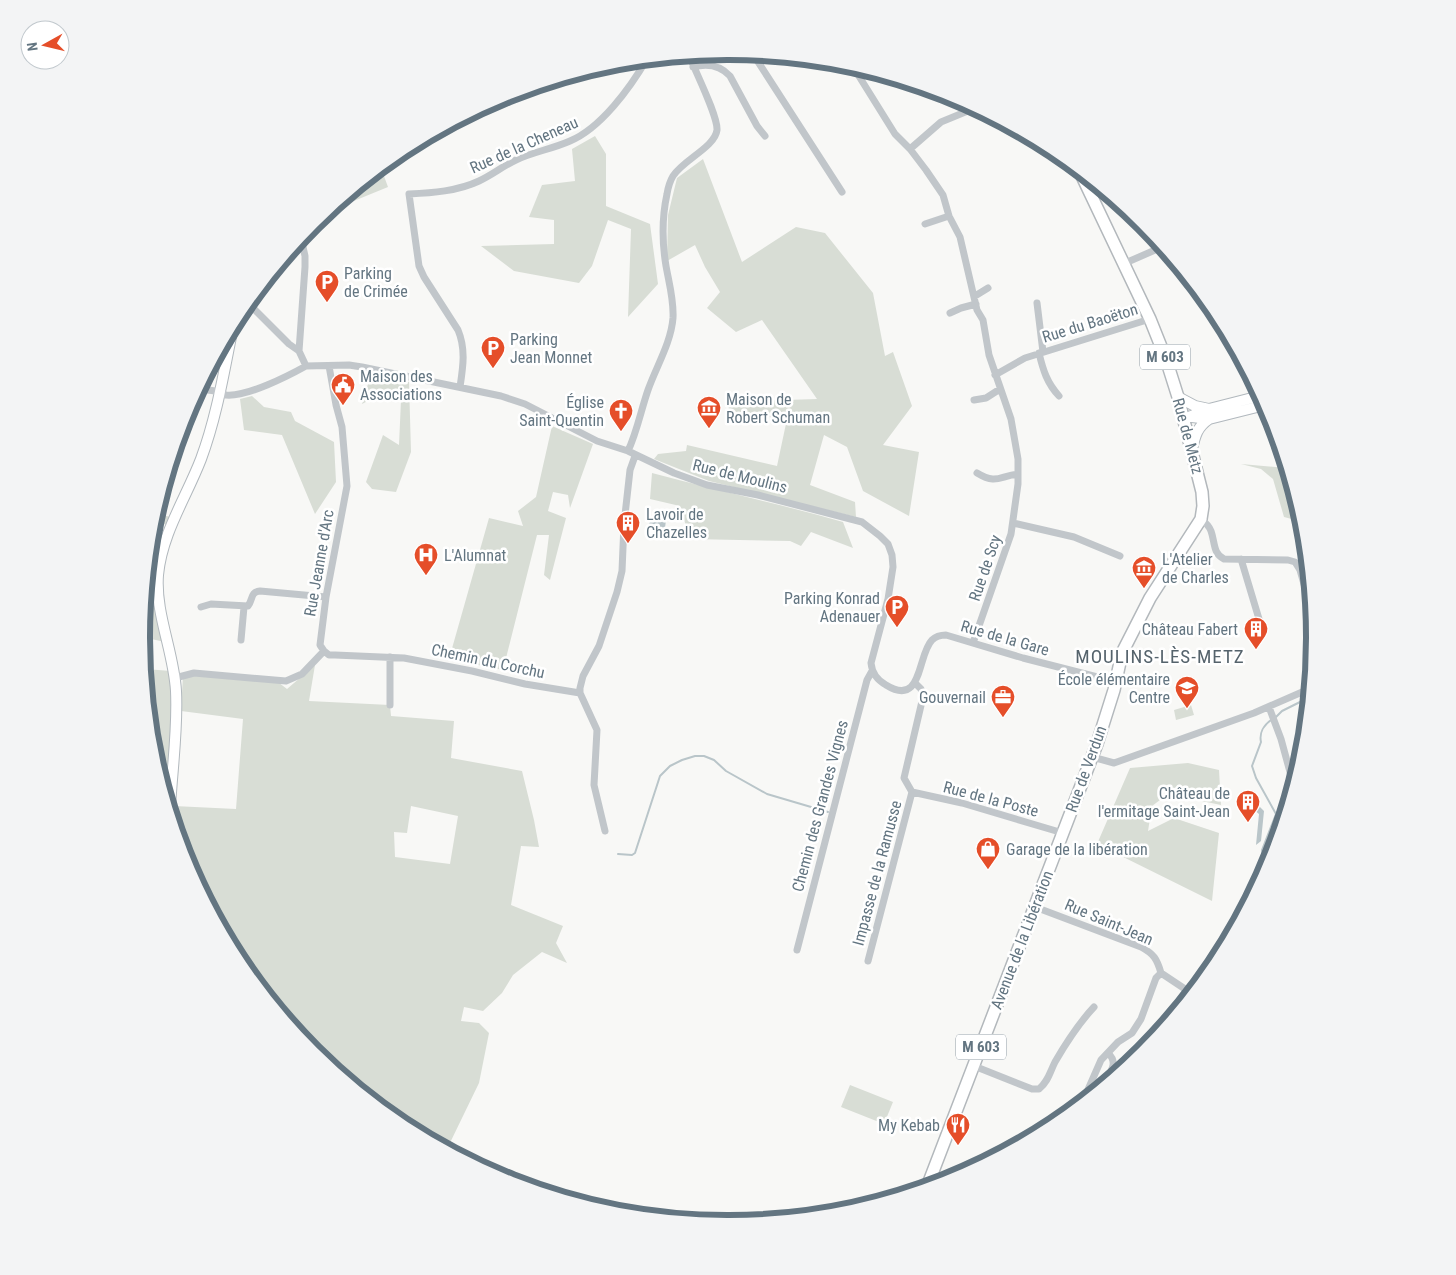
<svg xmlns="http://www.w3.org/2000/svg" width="1456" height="1275" font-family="'Roboto Condensed',sans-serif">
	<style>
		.green { fill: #d8ddd5; fill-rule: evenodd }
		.water { fill: #b9c5c9 }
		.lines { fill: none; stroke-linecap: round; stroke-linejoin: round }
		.stream { stroke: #b9c5c9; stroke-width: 2 }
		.secondary-casing { stroke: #b1b8bd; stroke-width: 12 }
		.primary-casing { stroke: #b3b8bc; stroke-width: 14 }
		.street { stroke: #c1c6ca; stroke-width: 7 }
		.secondary { stroke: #fff; stroke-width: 10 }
		.primary { stroke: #fff; stroke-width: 11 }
		.labels { text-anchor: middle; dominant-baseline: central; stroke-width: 5; stroke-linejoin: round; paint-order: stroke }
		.shield { fill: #fff; stroke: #929ea7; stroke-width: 1 }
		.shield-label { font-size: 15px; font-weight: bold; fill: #637581 }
		.street-label { font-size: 16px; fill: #637581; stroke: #fff }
		.poi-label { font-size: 16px; fill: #637581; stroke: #fff; text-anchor: start }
		.quarter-label { font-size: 19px; letter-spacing: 1px; fill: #55636c; stroke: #fff }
		.rim { fill: none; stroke: #637581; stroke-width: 6 }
	</style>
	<rect width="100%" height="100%" fill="#f8f8f6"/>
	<path class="green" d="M595 136 606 154V206L650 224 658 284 628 317 631 229 608 220 592 266 579 283 514 271 481 246 554 244V220L529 217 542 185 575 181 572 149Z
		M703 159 742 262 796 227 825 233 873 293 885 356 893 352 912 406 883 445 919 452 909 516 863 491 847 447 824 435 810 485 855 502 856 517 709 481 654 459 658 454 686 451 687 445 777 466 787 419 730 413 727 402 817 399 762 320 736 332 707 308 720 292 705 267 695 245 667 261 668 215 677 178Z
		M381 168 388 187 344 205 349 194Z
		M371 374 409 382 411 452 396 492 372 489 366 482 383 435 399 445 401 400 377 396 362 404Z
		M252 396 264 407 291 412 295 421 334 442 336 482 315 514 282 435 244 430 240 399Z
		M552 426 593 444 570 508 568 495 553 492 548 511 566 518 550 580 544 575 549 535H537L503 670 449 659 489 518 523 526 518 511 536 497Z
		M1241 464 1286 468 1303 522 1284 517 1273 479 1261 469Z
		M652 473C715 490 780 504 843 522L853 548 811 532 801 546 790 541 690 539 680 506 650 499Z
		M156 513 170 517 167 525 154 521Z
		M152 608H156L165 642 142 637 144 619Z
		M315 665 309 701 390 705 391 716 454 721 451 758 522 771 534 820 539 847 521 846 511 905 563 926 556 943 567 963 542 952 513 975 502 993 483 1011 464 1007 461 1021 479 1023 489 1033 479 1083 447 1149 402 1125 313 1052 240 963 191 871 193 862 186 861 167 799 174 806 236 809 243 719 181 711 183 675 274 679 287 689ZM411 806 458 816 450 864 395 857 394 832 407 833Z
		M145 669 171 671 172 719 167 798 153 752Z
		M1191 705 1194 715 1176 720 1174 710Z
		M1188 763 1219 770 1221 805 1168 794 1152 806 1148 831 1174 818 1219 833 1212 901 1097 844 1130 768Z
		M850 1085 893 1102 884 1124 841 1107Z"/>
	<path class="water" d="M651 517 666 520 665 528 649 525Z
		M1249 804 1258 805 1264 811 1261 841 1256 845 1259 814 1253 809 1246 810 1244 805Z"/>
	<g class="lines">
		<path class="stream" d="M1276 717 1282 711 1308 698
			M618 854 632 855 635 853 660 776 670 766 682 760 695 756H704L714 760 726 771 767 794 828 812
			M1265 871 1262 850 1276 814 1256 778 1252 766 1261 742C1259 733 1264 725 1271 720"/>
		<defs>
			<path id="secondary" d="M1178 397 1195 406 1209 409
				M1192 417 1209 419 1265 405
				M1184 419 1209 409 1260 396
				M1192 449C1195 436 1197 427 1209 419
				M170 808C172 769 178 730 176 691 174 653 155 613 158 575 162 533 186 498 201 459 217 416 224 371 233 327"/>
			<path id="primary" d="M927 1187 1097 744 1114 690 1122 653 1150 598 1201 519 1203 506 1202 492 1178 397 1166 359 1150 319 1080 172"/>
		</defs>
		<use href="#secondary" class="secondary-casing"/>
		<use href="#primary" class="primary-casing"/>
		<path class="street" d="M753 54 842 192
			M852 65 895 134 910 149 926 170 943 195 949 216 960 237 977 310 983 320 989 355 1011 419 1018 459V484L1011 534 973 643
			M693 67C708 63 720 65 730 76L757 126 765 136
			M910 149 941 122 975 108
			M925 224 949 216
			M301 238 305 256V267L299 351 306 366
			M1123 264 1162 247
			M975 296 988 288
			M248 303 289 344 299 351
			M1037 303 1043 352
			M950 313 961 308 976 304
			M1039 353C1043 370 1047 383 1059 396
			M306 366 349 365 362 367 501 396 525 404 597 441 628 451 674 473 707 485 758 495 862 522 880 536 888 544 892 555 893 567 888 599 871 663C872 673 877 680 886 685 923 708 917 655 932 640 936 636 941 635 946 635L1023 658 1109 680H1116
			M329 366 336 405 342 427 347 486 326 597 320 645 324 651 329 655H335L404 658 472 671 525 684 580 693
			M995 375 1025 358 1150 319
			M460 387C463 367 466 349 458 330L424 277 419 266 409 194C432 193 458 191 479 181 492 175 503 166 516 160 533 152 552 149 570 141 601 128 630 88 647 59
			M199 389C204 390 210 390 215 391 218 392 222 394 226 395 247 397 288 376 306 366
			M974 400 986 398 1000 389
			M628 451C637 432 641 410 648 390 656 367 671 343 673 318 674 300 669 283 666 266 662 242 662 217 667 194 668 188 670 181 673 176 683 160 715 147 717 130 718 116 695 71 689 55
			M977 473C997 485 999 476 1018 474
			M1201 519C1205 522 1209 526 1211 531 1215 542 1213 554 1224 559L1288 560 1295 562 1300 570 1312 612
			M1013 523 1074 537 1120 556
			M1241 559 1259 619
			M201 607 211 604 248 606C253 600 250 592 260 591L326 597
			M144 616 158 594
			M241 640 244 607
			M175 678 194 673 286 681 302 674 324 651
			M390 705V657
			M1269 707 1281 739 1293 783
			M1092 757 1114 763 1254 713 1309 689
			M912 792 962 803 1063 833
			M912 792 904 778 923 697 921 689 915 683
			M605 831 594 785 597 730 580 693V688L583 676 599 646 617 592 622 571 624 524 630 470 635 456
			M1035 907 1141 947C1154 954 1157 959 1161 973
			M797 950 867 680 872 671
			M868 961 912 792
			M1161 973 1191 993
			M974 1066 1032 1089H1039C1048 1082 1050 1072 1055 1062 1066 1043 1079 1023 1094 1007
			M1104 1084C1110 1072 1119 1063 1108 1053
			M1083 1101 1101 1060 1118 1042 1132 1033 1141 1019 1156 978 1161 973"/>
		<use href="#secondary" class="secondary"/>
		<use href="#primary" class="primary"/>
	</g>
	<defs>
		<symbol id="parking-pin" viewBox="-11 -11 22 30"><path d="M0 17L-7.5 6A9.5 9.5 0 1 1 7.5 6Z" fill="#e54e29" stroke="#fff"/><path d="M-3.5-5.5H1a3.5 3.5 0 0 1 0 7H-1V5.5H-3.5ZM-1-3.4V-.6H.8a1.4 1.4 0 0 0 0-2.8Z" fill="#fff"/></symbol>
		<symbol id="civic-pin" viewBox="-11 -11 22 30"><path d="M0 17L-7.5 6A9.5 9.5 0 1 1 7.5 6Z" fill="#e54e29" stroke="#fff"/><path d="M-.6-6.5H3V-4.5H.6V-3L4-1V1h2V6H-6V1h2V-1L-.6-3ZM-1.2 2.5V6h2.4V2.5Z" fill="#fff"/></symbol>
		<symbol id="museum-pin" viewBox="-11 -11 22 30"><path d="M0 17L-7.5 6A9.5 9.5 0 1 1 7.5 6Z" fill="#e54e29" stroke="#fff"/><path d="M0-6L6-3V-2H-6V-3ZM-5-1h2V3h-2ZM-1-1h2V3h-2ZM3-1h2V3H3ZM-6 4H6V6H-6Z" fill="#fff"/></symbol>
		<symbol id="church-pin" viewBox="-11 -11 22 30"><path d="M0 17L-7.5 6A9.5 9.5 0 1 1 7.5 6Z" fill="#e54e29" stroke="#fff"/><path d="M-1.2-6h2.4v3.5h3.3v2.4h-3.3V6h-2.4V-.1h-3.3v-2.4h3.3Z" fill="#fff"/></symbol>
		<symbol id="building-pin" viewBox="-11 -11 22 30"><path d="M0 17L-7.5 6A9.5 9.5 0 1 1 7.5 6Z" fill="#e54e29" stroke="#fff"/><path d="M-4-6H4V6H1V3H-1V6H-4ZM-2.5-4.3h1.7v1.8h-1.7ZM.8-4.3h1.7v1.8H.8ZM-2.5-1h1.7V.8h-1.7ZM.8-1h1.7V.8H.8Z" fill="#fff"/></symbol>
		<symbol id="hospital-pin" viewBox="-11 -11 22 30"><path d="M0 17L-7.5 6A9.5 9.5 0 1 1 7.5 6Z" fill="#e54e29" stroke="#fff"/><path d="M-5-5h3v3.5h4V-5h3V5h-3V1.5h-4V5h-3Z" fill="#fff"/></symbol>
		<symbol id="school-pin" viewBox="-11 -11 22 30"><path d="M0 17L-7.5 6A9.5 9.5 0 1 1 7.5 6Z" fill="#e54e29" stroke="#fff"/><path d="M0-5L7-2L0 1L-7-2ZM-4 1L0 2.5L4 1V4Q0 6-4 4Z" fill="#fff"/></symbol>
		<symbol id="office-pin" viewBox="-11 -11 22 30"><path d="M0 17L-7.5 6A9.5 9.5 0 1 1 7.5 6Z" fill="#e54e29" stroke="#fff"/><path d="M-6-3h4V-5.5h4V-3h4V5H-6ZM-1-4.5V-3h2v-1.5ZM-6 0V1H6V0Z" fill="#fff"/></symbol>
		<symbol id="shop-pin" viewBox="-11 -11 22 30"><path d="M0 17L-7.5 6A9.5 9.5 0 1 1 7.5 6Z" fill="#e54e29" stroke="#fff"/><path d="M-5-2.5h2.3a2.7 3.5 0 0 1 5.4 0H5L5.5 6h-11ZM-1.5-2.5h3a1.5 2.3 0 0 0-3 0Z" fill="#fff"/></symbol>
		<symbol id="restaurant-pin" viewBox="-11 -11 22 30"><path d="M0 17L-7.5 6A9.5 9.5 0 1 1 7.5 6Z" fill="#e54e29" stroke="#fff"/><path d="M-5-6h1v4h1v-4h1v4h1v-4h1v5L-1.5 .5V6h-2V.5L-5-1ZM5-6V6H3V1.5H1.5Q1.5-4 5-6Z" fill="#fff"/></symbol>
	</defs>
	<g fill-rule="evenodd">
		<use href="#parking-pin" x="313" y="268" width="28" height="38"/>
		<use href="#parking-pin" x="479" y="334" width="28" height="38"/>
		<use href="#civic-pin" x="329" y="371" width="28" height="38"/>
		<use href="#museum-pin" x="695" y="394" width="28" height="38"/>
		<use href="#church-pin" x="607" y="397" width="28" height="38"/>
		<use href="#building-pin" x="614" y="509" width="28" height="38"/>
		<use href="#hospital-pin" x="412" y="541" width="28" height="38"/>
		<use href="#museum-pin" x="1130" y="554" width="28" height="38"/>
		<use href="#parking-pin" x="883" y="593" width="28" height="38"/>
		<use href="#building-pin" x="1242" y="615" width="28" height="38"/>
		<use href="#school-pin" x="1173" y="674" width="28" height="38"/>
		<use href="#office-pin" x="989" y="683" width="28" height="38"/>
		<use href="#building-pin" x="1234" y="788" width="28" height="38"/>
		<use href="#shop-pin" x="974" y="835" width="28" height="38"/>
		<use href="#restaurant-pin" x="944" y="1111" width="28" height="38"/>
	</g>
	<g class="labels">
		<g class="shield">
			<rect x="1140" y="344.5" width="50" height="25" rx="4"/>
			<rect x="956" y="1034.5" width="50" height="25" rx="4"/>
		</g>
		<g class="shield-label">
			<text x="1165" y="357">M 603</text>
			<text x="981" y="1047">M 603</text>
		</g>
		<g class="street-label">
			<text transform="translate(524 145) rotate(-24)">Rue de la Cheneau</text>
			<text transform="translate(1090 323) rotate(-17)">Rue du Baoëton</text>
			<text transform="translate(1188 436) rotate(75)">Rue de Metz</text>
			<text transform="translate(740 476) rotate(14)">Rue de Moulins</text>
			<text transform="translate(319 563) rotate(-80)">Rue Jeanne d'Arc</text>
			<text transform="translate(985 568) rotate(-71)">Rue de Scy</text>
			<text transform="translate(1005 638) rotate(16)">Rue de la Gare</text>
			<text transform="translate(488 661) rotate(12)">Chemin du Corchu</text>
			<text transform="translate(1086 769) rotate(-70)">Rue de Verdun</text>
			<text transform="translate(991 799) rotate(15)">Rue de la Poste</text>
			<text transform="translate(820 806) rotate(-75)">Chemin des Grandes Vignes</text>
			<text transform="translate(877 873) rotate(-75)">Impasse de la Ramusse</text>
			<text transform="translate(1109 922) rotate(23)">Rue Saint-Jean</text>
			<text transform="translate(1022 940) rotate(-69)">Avenue de la Libération</text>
		</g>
		<g class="poi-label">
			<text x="344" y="273">Parking<tspan x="344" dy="18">de Crimée</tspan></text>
			<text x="510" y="339">Parking<tspan x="510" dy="18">Jean Monnet</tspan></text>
			<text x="360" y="376">Maison des<tspan x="360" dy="18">Associations</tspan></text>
			<text x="726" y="399">Maison de<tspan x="726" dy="18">Robert Schuman</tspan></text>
			<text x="604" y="402" text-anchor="end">Église<tspan x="604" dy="18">Saint-Quentin</tspan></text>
			<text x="646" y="514">Lavoir de<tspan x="646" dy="18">Chazelles</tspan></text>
			<text x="444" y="555">L'Alumnat</text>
			<text x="1162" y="559">L'Atelier<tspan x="1162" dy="18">de Charles</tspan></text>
			<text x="880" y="598" text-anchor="end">Parking Konrad<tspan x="880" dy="18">Adenauer</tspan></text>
			<text x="1238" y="629" text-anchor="end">Château Fabert</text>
			<text x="1170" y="679" text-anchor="end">École élémentaire<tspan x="1170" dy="18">Centre</tspan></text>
			<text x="986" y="697" text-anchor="end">Gouvernail</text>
			<text x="1230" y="793" text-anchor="end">Château de<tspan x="1230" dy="18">l'ermitage Saint-Jean</tspan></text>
			<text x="1006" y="849">Garage de la libération</text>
			<text x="940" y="1125" text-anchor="end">My Kebab</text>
		</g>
		<g class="quarter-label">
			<text x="1160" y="656">MOULINS-LÈS-METZ</text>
		</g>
	</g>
	<path d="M0 0H1456V1275H0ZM727 60H729A577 577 0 0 1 1306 637V638A577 577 0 0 1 729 1215H727A577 577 0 0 1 150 638V637A577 577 0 0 1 727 60Z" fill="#f3f4f5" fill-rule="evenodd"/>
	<path class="rim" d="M727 60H729A577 577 0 0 1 1306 637V638A577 577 0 0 1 729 1215H727A577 577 0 0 1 150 638V637A577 577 0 0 1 727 60Z"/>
	<g transform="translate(45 45) rotate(262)"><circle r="24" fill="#ffffff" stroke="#c1c8cd"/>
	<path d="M0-4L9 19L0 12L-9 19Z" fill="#e54e29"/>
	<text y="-8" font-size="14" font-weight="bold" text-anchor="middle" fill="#637581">N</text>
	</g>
</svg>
